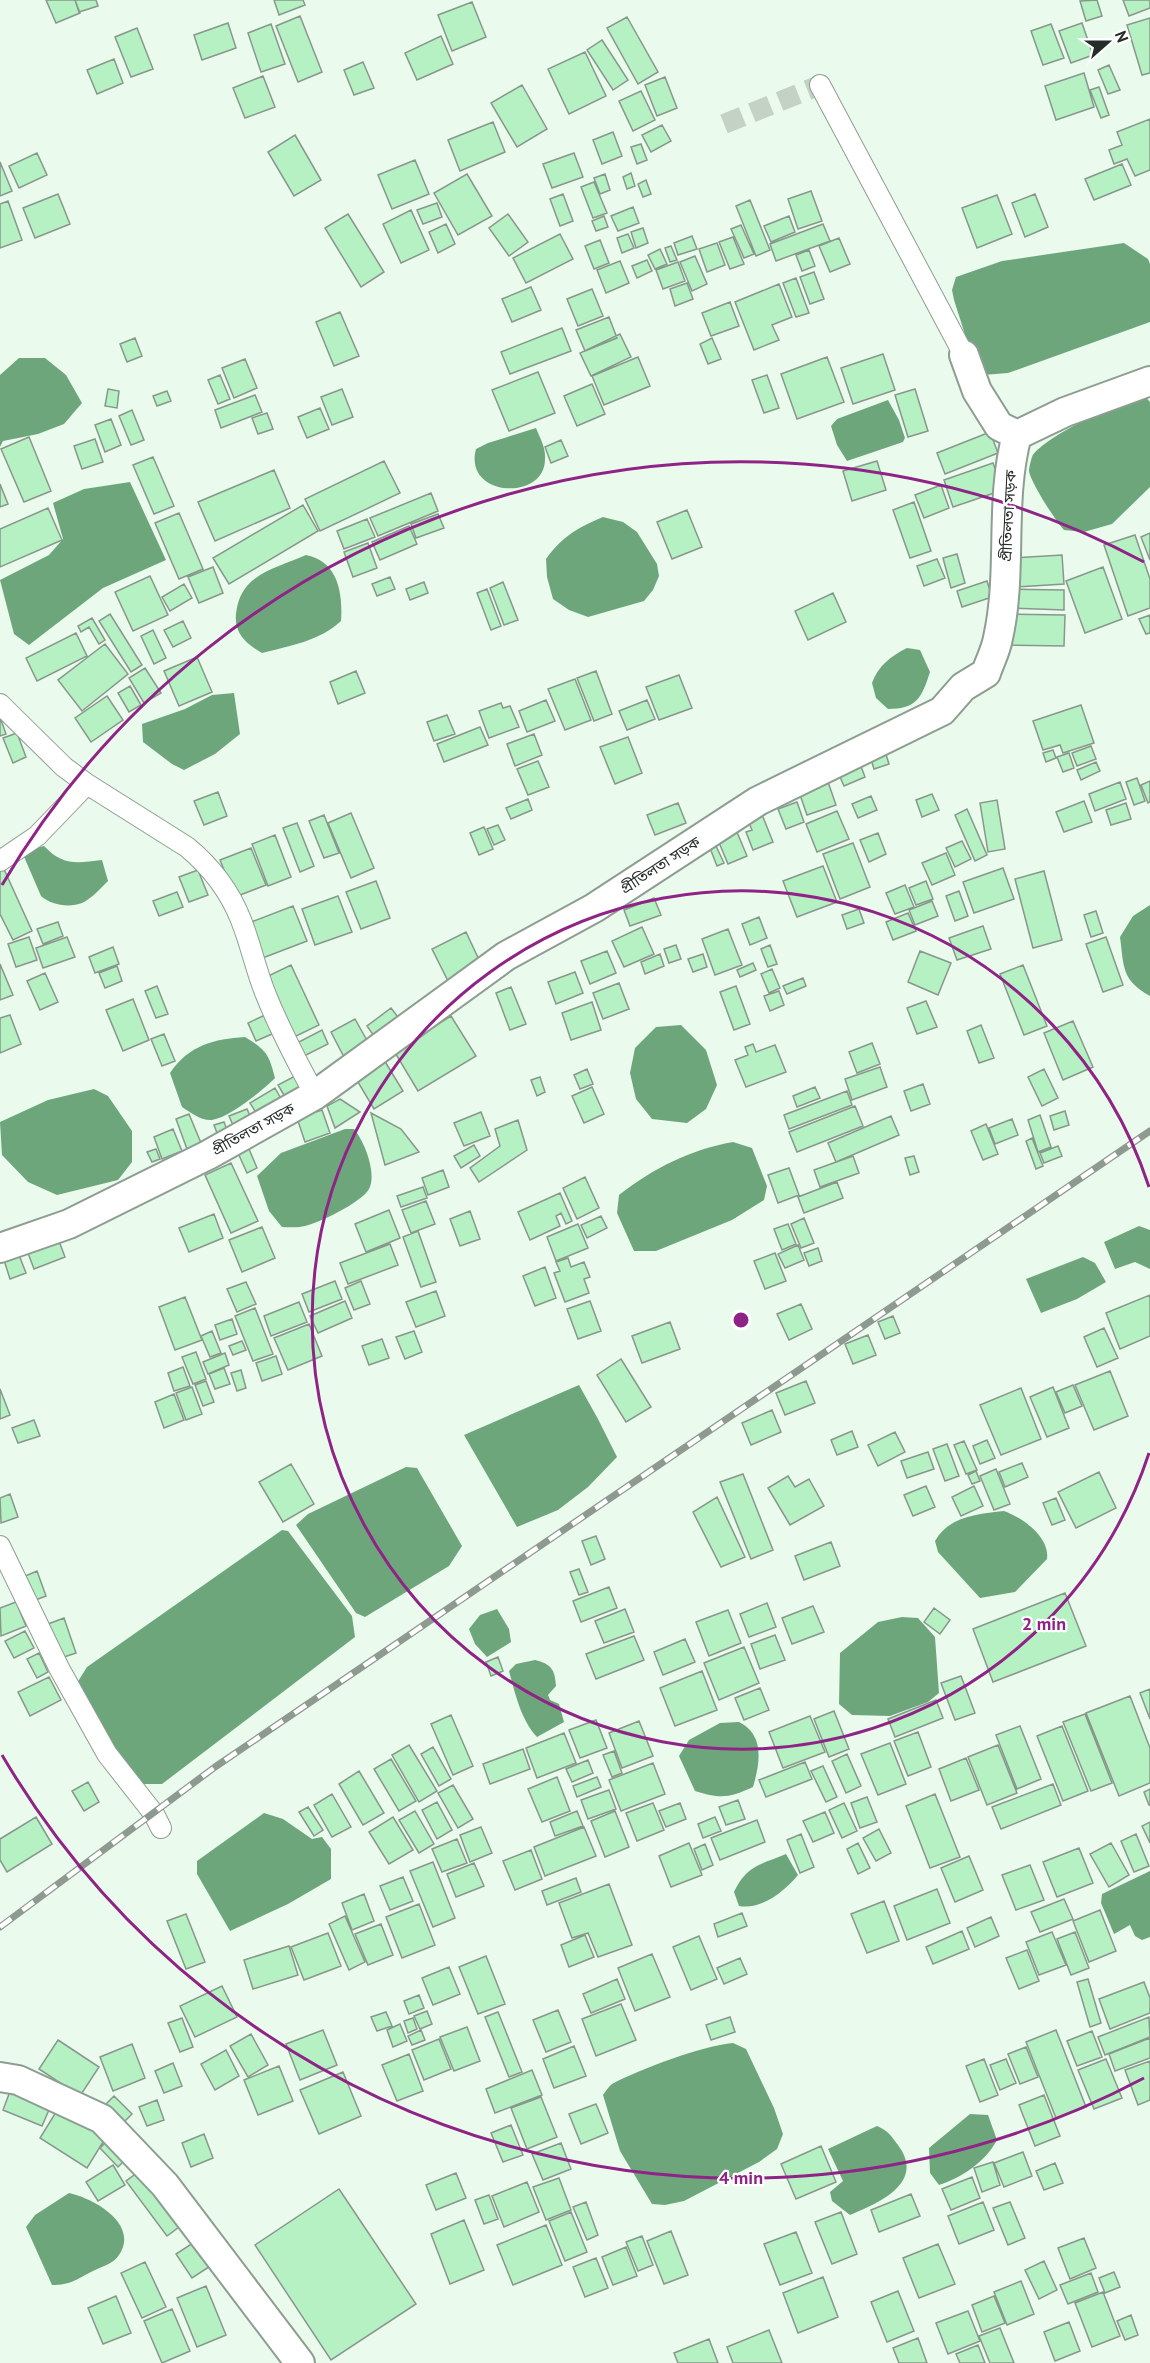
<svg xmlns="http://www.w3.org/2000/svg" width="1150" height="2363" font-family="'PT Sans','Noto Sans Bengali',sans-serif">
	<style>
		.water { fill: #6ea67c }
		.building { fill: #b6f1c4; stroke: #88978b; stroke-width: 1.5 }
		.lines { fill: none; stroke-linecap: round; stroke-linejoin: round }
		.street-tunnel { stroke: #c3d2c5; stroke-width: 20; stroke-dasharray: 20 10; stroke-linecap: butt }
		.street-casing { stroke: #8e9d91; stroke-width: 22 }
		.secondary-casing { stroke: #8e9d91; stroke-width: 32 }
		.street { stroke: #fff; stroke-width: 20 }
		.secondary { stroke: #fff; stroke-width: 28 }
		.rail-casing { stroke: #8e9990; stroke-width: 7 }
		.rail { stroke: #fff; stroke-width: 4.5; stroke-dasharray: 14; stroke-linecap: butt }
		.ring { fill: none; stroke: #8f2386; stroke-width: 3 }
		.labels { text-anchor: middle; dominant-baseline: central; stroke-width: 4.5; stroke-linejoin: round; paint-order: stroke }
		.street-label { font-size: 15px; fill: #262c27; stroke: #fff }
		.centre { fill: #8f2386; stroke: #fff; stroke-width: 3 }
		.ring-label { font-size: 18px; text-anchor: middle; font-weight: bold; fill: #8f2386; stroke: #fff; stroke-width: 4.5; stroke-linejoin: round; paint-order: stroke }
	</style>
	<rect width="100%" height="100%" fill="#eafbed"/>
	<path class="water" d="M1124 243 1148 259 1150 264V322L1008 373 983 375 969 347 954 300 952 290 956 277 1002 261Z
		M19 358H45L66 375 82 403 64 424 38 434 3 441 0 447V375Z
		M1143 394 1150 402V487L1112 524 1084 532 1064 530C1055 520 1031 483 1029 471 1029 468 1031 460 1032 457 1039 440 1114 405 1133 395Z
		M888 400 899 420 905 438 903 442 847 461 837 445 831 426 837 419Z
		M536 428C540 438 546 448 545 459 545 502 463 497 476 449L488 443Z
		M130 482 166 560 103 588 29 645 14 634 0 580 49 555 63 539 53 503 84 489Z
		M603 517 623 522 637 532 657 564 659 576 653 590 644 601 588 617 569 610 553 599 547 577 546 559C563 536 577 528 603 517Z
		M306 555C338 561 343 593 341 621 320 641 289 646 262 653 246 644 234 633 236 614 240 574 274 569 306 555Z
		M907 648 920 650 930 672C922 697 917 709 888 709L876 698 872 683C878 666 891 656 907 648Z
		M234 693 240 734 215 754 184 770 172 764 143 742 142 724 185 709 212 695Z
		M44 846C63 866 76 863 102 860L108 881C101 888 91 899 82 903 69 908 51 905 41 896L22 852Z
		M1150 905V996C1121 980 1124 966 1120 937L1133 916Z
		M681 1025 706 1050 717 1085 706 1109 687 1123 652 1119 636 1099 630 1073 635 1048 656 1027Z
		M245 1037C266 1050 269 1054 275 1078 262 1091 230 1117 212 1120 201 1121 190 1112 182 1107L170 1073C189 1045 214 1039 245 1037Z
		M94 1089 108 1096 132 1131V1162L118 1180 57 1195 28 1182 2 1155 0 1122 48 1100Z
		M345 1129H354C365 1142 377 1174 369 1189 362 1202 319 1223 305 1226 298 1228 289 1227 282 1227L269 1211 257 1176 281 1153Z
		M733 1142 752 1148 767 1186 764 1200 732 1220 656 1251H634L617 1213 619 1195C654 1168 689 1150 733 1142Z
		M1139 1226 1150 1230V1269L1135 1262 1115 1269 1104 1242Z
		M1083 1257 1095 1263 1106 1282 1077 1299 1041 1313 1026 1279Z
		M579 1385 598 1419 617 1457 588 1487 558 1510 517 1527 464 1435Z
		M406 1467 417 1468 462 1546 449 1566 365 1617 356 1613 296 1525 308 1514Z
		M1004 1511C1023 1518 1050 1537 1047 1559L1015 1592 980 1598 938 1552 935 1541C949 1516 978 1514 1004 1511Z
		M282 1530 288 1531 352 1616 355 1637 162 1784H142L111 1746 77 1683 87 1667Z
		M497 1609 509 1629 511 1642 487 1657 475 1644 469 1629 480 1615Z
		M902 1617 918 1618 935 1637 939 1693 928 1702 890 1716 852 1715 839 1704 840 1653 878 1622Z
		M535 1660C551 1664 555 1669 556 1686L548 1695 550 1700 559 1704 564 1722 537 1737C521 1720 515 1693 509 1671L516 1664Z
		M739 1722C765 1735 760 1763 753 1787 729 1798 721 1799 695 1791L679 1756 689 1740 720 1723Z
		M264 1813 283 1819 312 1839 322 1837 331 1849V1879L288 1904 230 1931 197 1874V1861Z
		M786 1854 798 1875C784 1892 761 1910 739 1906L734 1892C747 1865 760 1865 786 1854Z
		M1150 1871V1937L1142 1940 1135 1936 1130 1925 1114 1934 1101 1903 1102 1894Z
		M733 2043 746 2049 774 2108 783 2134 777 2149 759 2162 684 2201 665 2205 652 2204 620 2151 603 2095C606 2091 608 2087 612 2084 640 2069 702 2046 733 2043Z
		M970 2114 988 2115 997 2140C985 2162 963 2177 939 2185L930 2173 929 2148Z
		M877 2126C889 2131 892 2137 900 2148 924 2184 877 2204 850 2215L832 2201 830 2192 843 2181 828 2149Z
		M69 2193C93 2198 140 2224 119 2255 114 2264 100 2267 91 2272 75 2280 71 2285 52 2285L26 2227 35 2215Z"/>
	<path class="building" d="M46 0H75L80 13 56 23Z
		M75 0H96L98 6 79 12Z
		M274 0H303L305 5 279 15Z
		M1097 0 1102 16 1086 21 1080 1Z
		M1123 0H1150V8L1129 16Z
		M472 2 486 37 452 51 438 15Z
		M300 16 322 72 298 82 276 26Z
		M627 17 658 72 638 84 607 28Z
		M1150 18V73L1142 75 1127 25Z
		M228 23 236 48 202 60 194 35Z
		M1082 23 1093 55 1071 63 1059 31Z
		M271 24 285 64 261 72 248 33Z
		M1051 24 1064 58 1043 65 1031 31Z
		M137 28 153 69 131 77 115 37Z
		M441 36 453 64 417 80 405 53Z
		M602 40 628 80 613 90 587 50Z
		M585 52 606 96 569 114 548 69Z
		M114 59 123 83 97 94 87 70Z
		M363 62 374 88 354 95 344 70Z
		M1109 65 1120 90 1108 94 1098 70Z
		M1084 73 1094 107 1056 120 1045 86Z
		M263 76 275 107 245 118 233 88Z
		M665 77 677 108 657 116 645 85Z
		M522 85 547 129 517 147 491 103Z
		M1099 87 1109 115 1101 118 1090 90Z
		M641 91 655 120 633 131 619 101Z
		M1150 119V170L1135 176 1127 159 1114 164 1109 150 1122 145 1117 132Z
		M493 122 505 152 460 171 448 140Z
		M662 125 671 141 651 152 642 135Z
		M613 132 622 156 602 164 593 140Z
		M295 135 321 180 294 196 268 152Z
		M641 144 647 160 637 164 631 147Z
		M37 153 47 175 19 188 9 166Z
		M574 153 583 177 552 188 543 164Z
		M415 160 429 194 392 209 378 175Z
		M0 162 12 191 0 196Z
		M1122 164 1131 185 1094 200 1085 179Z
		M631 173 635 186 627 189 623 177Z
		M467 174 492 216 458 235 434 193Z
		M605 174 610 190 600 194 594 178Z
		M646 180 651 194 643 197 638 184Z
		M594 182 607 213 593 218 581 187Z
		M811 191 822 221 798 229 788 199Z
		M58 194 70 224 35 238 23 208Z
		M563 194 573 221 560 226 550 199Z
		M1035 194 1048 227 1025 237 1012 203Z
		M997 195 1012 234 977 248 962 208Z
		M750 200 770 250 756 256 736 206Z
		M8 201 22 240 0 248V204Z
		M437 203 442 217 423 224 417 210Z
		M633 207 639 223 618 231 611 216Z
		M411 210 429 250 401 263 383 224Z
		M348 214 384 272 361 287 325 228Z
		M508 214 528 242 509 256 489 228Z
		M604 216 608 227 596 231 592 221Z
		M789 216 795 232 771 242 764 226Z
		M446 224 455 244 438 253 429 232Z
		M823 224 830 241 776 261 770 244Z
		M741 225 754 254 744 258 731 229Z
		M643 228 648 243 636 248 631 232Z
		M560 234 573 259 526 283 513 258Z
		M628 234 634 248 622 253 617 238Z
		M692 236 697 249 678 255 674 243Z
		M733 237 744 264 730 269 719 242Z
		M839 238 850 264 830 272 819 246Z
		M600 240 609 263 594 269 585 246Z
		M717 243 725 265 707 272 699 249Z
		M671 246 677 260 670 262 665 248Z
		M660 249 667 264 655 269 648 255Z
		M809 250 815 266 802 271 796 255Z
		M695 256 707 284 692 291 680 262Z
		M647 260 652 271 637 278 632 266Z
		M620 261 629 283 606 293 597 270Z
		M678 262 685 281 663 289 656 270Z
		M814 272 824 299 810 304 800 277Z
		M796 278 809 313 796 317 783 283Z
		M687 283 693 299 675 306 670 289Z
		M779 284 792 317 772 325 779 340 754 350 735 302Z
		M531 287 541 310 512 322 502 299Z
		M592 289 603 316 578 326 567 299Z
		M730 302 739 326 711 336 702 313Z
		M340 312 359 356 334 366 316 322Z
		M609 317 617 338 585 351 576 330Z
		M562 328 571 351 510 374 501 352Z
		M620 334 631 357 591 376 580 353Z
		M135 338 142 356 127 362 120 344Z
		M712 338 721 359 708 364 700 344Z
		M883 354 895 390 853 404 841 368Z
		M638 357 650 386 604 405 592 376Z
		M827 357 844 402 797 419 781 374Z
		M245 359 257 388 234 398 222 368Z
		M538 372 555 413 509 431 492 390Z
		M220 375 230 399 218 404 208 380Z
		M767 375 779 408 764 413 752 380Z
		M592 384 605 414 577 426 564 396Z
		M108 389 119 391 117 408 105 406Z
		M342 389 353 417 332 425 321 397Z
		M915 389 928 431 908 437 895 395Z
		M167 391 171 401 157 406 153 396Z
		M255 395 262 412 221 428 215 410Z
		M320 408 329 429 307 438 298 417Z
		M132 410 144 440 131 445 119 416Z
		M267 413 273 429 258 434 252 418Z
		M111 419 121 445 105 452 95 425Z
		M990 432 998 453 945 474 937 453Z
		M29 437 51 491 24 502 1 449Z
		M95 439 103 462 82 469 74 446Z
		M561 440 568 456 551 463 545 447Z
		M153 457 174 506 154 514 133 465Z
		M384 461 400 493 320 531 305 499Z
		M877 461 886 490 852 501 843 471Z
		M993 463 1003 490 953 507 944 480Z
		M274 470 290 508 215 541 198 502Z
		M0 484 8 504 0 507Z
		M941 485 949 508 924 518 915 495Z
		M431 493 438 511 378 536 370 518Z
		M914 502 931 551 910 558 893 510Z
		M303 505 318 531 229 584 213 558Z
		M48 508 62 540 0 567V529Z
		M687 510 702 547 672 559 657 522Z
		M179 513 203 569 179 579 155 523Z
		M438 514 444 528 416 538 411 524Z
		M367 519 375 537 344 549 337 531Z
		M409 526 417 544 380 560 372 542Z
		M1150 533V560L1141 537Z
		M1135 535 1150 579V608L1128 616 1104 545Z
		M368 543 377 568 353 577 344 552Z
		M957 554 965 583 951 588 943 558Z
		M1062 555 1064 584 1014 587 1012 558Z
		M937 559 945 578 924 586 917 566Z
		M213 567 223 593 199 603 188 577Z
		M1103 567 1122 619 1085 633 1066 581Z
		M150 576 168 615 133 631 115 592Z
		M390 577 395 589 377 596 372 584Z
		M987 581 992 597 962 607 957 591Z
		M424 582 428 593 410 600 406 589Z
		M503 582 518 620 504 625 490 588Z
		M184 584 192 598 170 611 162 597Z
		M487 589 501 626 491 630 477 593Z
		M1009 589 1064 590V610L1008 608Z
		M833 593 846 622 808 640 795 611Z
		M110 614 142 665 131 672 99 621Z
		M1008 614 1065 615 1064 646 1008 645Z
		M1150 615V633L1146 634 1139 619Z
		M92 618 105 640 99 644 89 627 81 632 78 626Z
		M183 621 191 638 173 647 164 630Z
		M153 630 166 658 154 664 141 636Z
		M76 633 87 656 37 681 26 658Z
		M105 644 128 674 82 711 58 680Z
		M197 657 212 692 179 706 164 671Z
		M145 668 161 693 144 703 129 678Z
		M356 671 365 693 338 704 330 682Z
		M596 671 612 714 594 721 577 678Z
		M679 675 692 708 659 720 646 687Z
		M575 679 591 720 565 730 548 689Z
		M130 686 141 705 129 712 118 693Z
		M107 696 123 720 91 742 75 718Z
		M546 700 555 721 527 732 519 711Z
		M647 700 655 719 627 730 619 711Z
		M501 703 503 708 510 706 519 727 489 738 479 711Z
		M1081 705 1094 743 1063 753 1060 745 1043 750 1033 721Z
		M447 715 455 734 434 741 427 722Z
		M0 717 6 734 0 736Z
		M480 727 488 745 444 762 437 744Z
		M17 733 26 757 13 763 3 738Z
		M534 734 542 755 515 766 507 744Z
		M628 737 642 773 615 784 600 747Z
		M1091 746 1096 759 1077 766 1072 753Z
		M884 748 889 764 874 769 869 753Z
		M1053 750 1056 758 1046 762 1043 753Z
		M1069 753 1074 768 1063 772 1057 757Z
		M538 761 549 787 528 795 517 769Z
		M859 761 865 777 844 786 837 770Z
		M1096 762 1100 771 1081 780 1077 770Z
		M1137 778 1145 801 1134 805 1126 782Z
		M827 779 836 805 807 815 798 789Z
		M1150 781V802L1148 803 1141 785Z
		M1120 782 1126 799 1095 811 1089 794Z
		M218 792 227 816 204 825 194 801Z
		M932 794 939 810 922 817 916 800Z
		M871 796 877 810 858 818 852 804Z
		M528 799 532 810 511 819 506 808Z
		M997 800 1005 849 988 852 980 803Z
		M1084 801 1092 822 1064 832 1056 812Z
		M797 802 804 822 786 829 778 809Z
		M678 803 686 823 655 835 647 815Z
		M1126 803 1131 819 1111 825 1106 810Z
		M967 809 987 855 975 861 955 815Z
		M837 811 849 839 817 852 806 824Z
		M761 812 773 842 753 850 746 832 752 830 747 818Z
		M351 813 374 868 351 878 328 823Z
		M324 815 339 853 324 858 309 821Z
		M297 823 314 866 300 872 283 828Z
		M498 825 505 840 494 845 487 829Z
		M734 825 747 856 728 864 715 833Z
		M484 827 493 849 479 855 470 833Z
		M878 833 886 854 869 862 860 840Z
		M275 835 291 877 268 886 252 844Z
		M962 841 971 859 955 867 946 848Z
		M853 843 870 887 840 899 823 854Z
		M716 846 724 863 717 866 710 848Z
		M251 848 266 885 235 897 220 860Z
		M946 853 955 875 932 885 922 863Z
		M823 866 837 902 797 917 783 881Z
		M3 867 32 931 13 940 0 914V868Z
		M1003 868 1014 899 974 913 963 882Z
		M198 870 208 895 189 902 179 877Z
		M1044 871 1062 940 1033 948 1015 879Z
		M376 881 390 918 361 929 346 892Z
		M926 881 933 899 916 905 909 888Z
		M905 885 914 907 895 914 886 893Z
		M959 891 968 916 955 921 946 896Z
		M177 892 183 907 159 916 153 901Z
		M338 896 352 932 315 945 302 909Z
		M654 898 661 915 630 926 624 910Z
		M932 901 938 916 915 925 909 910Z
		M293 906 307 941 260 959 246 924Z
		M859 909 864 923 847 929 842 915Z
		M1096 911 1103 933 1091 937 1084 915Z
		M908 913 916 931 893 940 886 922Z
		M759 917 767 938 750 945 742 924Z
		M58 922 63 936 43 944 37 929Z
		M983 926 991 949 957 960 949 938Z
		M642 927 654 954 624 967 612 941Z
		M728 929 742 965 715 975 702 939Z
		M466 932 481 964 448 981 432 949Z
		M29 937 37 960 16 967 8 944Z
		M67 937 75 957 43 968 36 948Z
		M1106 937 1123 985 1103 992 1086 944Z
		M676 945 681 959 669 963 664 949Z
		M770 945 777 964 768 967 761 949Z
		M113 947 119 964 95 973 89 957Z
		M607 951 616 973 590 984 581 961Z
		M920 951 951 963 938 995 908 982Z
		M660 954 664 966 645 974 641 962Z
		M703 954 707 967 693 972 688 959Z
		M753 963 756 970 740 977 737 970Z
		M0 964 13 995 0 1000Z
		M291 965 319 1025 292 1038 264 978Z
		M1023 965 1047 1026 1024 1035 1000 974Z
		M117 966 122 981 105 988 99 973Z
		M772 969 780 988 769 993 761 974Z
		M575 972 583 993 556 1004 548 982Z
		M45 973 58 1002 40 1010 27 981Z
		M803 978 806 986 787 994 783 986Z
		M619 983 629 1009 603 1019 593 993Z
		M157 986 168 1014 156 1018 145 991Z
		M736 986 750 1024 734 1030 720 992Z
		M511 987 526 1024 510 1030 496 993Z
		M779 991 784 1005 770 1011 764 996Z
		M133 999 149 1040 123 1051 106 1010Z
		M926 1001 937 1027 917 1034 907 1008Z
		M592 1002 601 1030 571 1040 562 1013Z
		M391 1008 401 1021 376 1039 367 1026Z
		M10 1015 21 1044 0 1053V1018Z
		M265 1015 272 1034 256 1041 248 1023Z
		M451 1016 476 1056 418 1091 394 1051Z
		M355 1019 369 1044 344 1057 331 1032Z
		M1073 1021 1093 1067 1063 1080 1044 1033Z
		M981 1025 994 1058 979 1063 967 1031Z
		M322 1030 328 1044 302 1057 295 1044Z
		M164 1034 175 1061 162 1066 151 1039Z
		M872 1043 880 1064 857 1073 849 1052Z
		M753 1044 756 1052 775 1045 786 1072 746 1087 735 1060 748 1055 745 1047Z
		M381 1055 403 1091 374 1109 352 1072Z
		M880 1067 887 1087 852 1100 845 1079Z
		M587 1069 593 1084 580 1089 574 1075Z
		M1044 1069 1058 1098 1042 1106 1028 1077Z
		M297 1075 306 1093 288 1102 278 1085Z
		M540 1077 545 1092 537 1096 531 1080Z
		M923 1084 930 1104 911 1111 904 1091Z
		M592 1087 604 1114 584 1123 572 1096Z
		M815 1087 820 1098 797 1107 793 1096Z
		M275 1088 284 1104 260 1119 250 1103Z
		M847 1091 852 1105 789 1129 784 1115Z
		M340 1099 360 1112 335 1128 327 1106Z
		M855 1106 863 1126 797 1152 789 1132Z
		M247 1109 254 1125 236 1132 229 1116Z
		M322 1110 330 1133 305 1142 297 1118Z
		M1065 1111 1069 1125 1054 1130 1050 1116Z
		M481 1112 490 1136 464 1146 454 1123Z
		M371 1113 401 1129 419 1152 385 1165Z
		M189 1114 201 1143 187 1149 176 1119Z
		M1040 1115 1051 1147 1038 1152 1028 1120Z
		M891 1116 899 1135 836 1162 828 1143Z
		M1012 1119 1018 1135 995 1144 989 1128Z
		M518 1120 527 1150 479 1182 470 1168 500 1146 495 1129Z
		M224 1122 230 1138 220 1141 214 1125Z
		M986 1124 998 1154 983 1160 971 1131Z
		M173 1129 182 1151 162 1159 154 1137Z
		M1032 1138 1043 1166 1036 1169 1026 1141Z
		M474 1145 480 1156 461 1168 454 1156Z
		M1058 1146 1062 1156 1044 1163 1040 1153Z
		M156 1149 160 1159 152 1162 147 1152Z
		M249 1149 257 1168 247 1173 238 1153Z
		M853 1156 859 1173 820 1187 814 1170Z
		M914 1156 919 1172 910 1175 905 1158Z
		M231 1163 258 1221 231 1233 205 1175Z
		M789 1168 799 1195 778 1203 768 1175Z
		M443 1170 449 1187 428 1195 422 1178Z
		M585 1177 599 1208 577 1219 563 1188Z
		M837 1182 843 1198 804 1213 798 1197Z
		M423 1187 427 1198 401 1207 397 1196Z
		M560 1193 572 1221 566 1224 561 1213 556 1216 560 1226 530 1240 518 1212Z
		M426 1201 435 1224 411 1233 402 1210Z
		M389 1210 400 1238 366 1252 355 1224Z
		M470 1211 480 1239 460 1246 450 1219Z
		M214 1214 223 1238 189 1252 179 1228Z
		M601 1216 607 1228 587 1238 581 1225Z
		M804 1218 814 1243 801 1248 791 1224Z
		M578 1224 588 1248 556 1261 547 1237Z
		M788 1224 796 1244 782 1250 774 1229Z
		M262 1227 275 1258 242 1272 229 1240Z
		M418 1231 436 1282 421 1287 403 1237Z
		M59 1241 65 1257 34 1269 28 1253Z
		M390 1244 398 1265 348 1284 340 1263Z
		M798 1245 804 1260 785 1268 778 1254Z
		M818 1248 822 1261 809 1266 804 1253Z
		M775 1253 786 1281 765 1289 754 1261Z
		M19 1255 26 1273 10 1279 4 1260Z
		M568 1258 571 1267 584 1262 590 1277 584 1279 589 1293 565 1302 554 1273 560 1271 556 1262Z
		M545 1267 556 1298 535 1306 523 1276Z
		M335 1281 342 1299 309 1312 302 1294Z
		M361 1281 370 1304 354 1310 345 1288Z
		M246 1282 256 1304 237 1312 227 1289Z
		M436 1291 445 1316 416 1327 406 1302Z
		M1150 1295V1336L1120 1349 1106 1313Z
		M185 1297 202 1340 175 1350 159 1307Z
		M345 1301 352 1318 318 1333 310 1316Z
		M590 1301 601 1331 578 1339 567 1309Z
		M299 1302 307 1322 271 1336 264 1316Z
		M801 1304 812 1329 789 1340 777 1314Z
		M255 1308 273 1354 253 1361 235 1316Z
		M893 1316 900 1333 885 1339 878 1322Z
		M232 1319 237 1334 220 1340 215 1325Z
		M670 1322 680 1349 642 1363 632 1336Z
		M309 1324 322 1356 288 1370 274 1338Z
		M1104 1328 1118 1358 1097 1367 1084 1337Z
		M212 1331 221 1353 210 1357 201 1336Z
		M414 1331 422 1352 405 1359 396 1337Z
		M868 1335 876 1355 853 1364 845 1344Z
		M382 1339 389 1358 369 1365 362 1346Z
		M242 1341 246 1350 233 1355 229 1346Z
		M196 1352 206 1379 193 1384 182 1357Z
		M225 1353 229 1365 208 1374 203 1362Z
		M276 1356 282 1374 262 1381 256 1363Z
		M621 1359 651 1407 626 1422 597 1375Z
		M183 1367 190 1386 174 1391 168 1373Z
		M224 1368 230 1384 215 1389 209 1374Z
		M241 1370 246 1388 237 1391 231 1373Z
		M1110 1371 1128 1416 1094 1430 1075 1385Z
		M206 1381 214 1402 203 1406 195 1385Z
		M806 1381 815 1403 785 1415 776 1393Z
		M1073 1385 1082 1406 1065 1413 1056 1392Z
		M192 1387 202 1414 186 1420 176 1393Z
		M1053 1387 1069 1428 1047 1437 1030 1397Z
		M1021 1388 1041 1439 1001 1455 980 1405Z
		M0 1389 10 1415 0 1419Z
		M174 1394 184 1420 164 1428 155 1402Z
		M772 1410 781 1432 751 1445 742 1423Z
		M34 1420 40 1436 18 1443 12 1428Z
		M852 1431 858 1447 837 1455 831 1440Z
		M895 1432 905 1452 878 1466 868 1445Z
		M987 1440 995 1458 980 1464 973 1446Z
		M964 1441 977 1470 966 1474 954 1445Z
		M947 1444 959 1476 945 1481 933 1449Z
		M928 1452 934 1469 907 1478 901 1461Z
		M1022 1463 1028 1477 1005 1487 999 1472Z
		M291 1464 314 1504 283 1522 259 1482Z
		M996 1469 1010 1504 994 1510 980 1476Z
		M976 1471 980 1481 972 1484 968 1475Z
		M1099 1472 1116 1508 1076 1528 1058 1492Z
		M743 1474 773 1550 751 1559 720 1482Z
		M788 1476 795 1487 809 1479 824 1506 790 1525 768 1488Z
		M926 1486 935 1507 913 1516 904 1495Z
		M974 1486 983 1506 961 1516 952 1497Z
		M10 1494 18 1517 1 1523 0 1498Z
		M717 1497 745 1557 721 1567 693 1512Z
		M1056 1498 1065 1520 1052 1525 1043 1503Z
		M596 1536 605 1559 591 1565 582 1541Z
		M831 1542 840 1566 804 1580 795 1556Z
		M579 1569 588 1592 579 1595 570 1572Z
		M37 1571 46 1596 33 1601 23 1577Z
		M609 1587 617 1608 581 1622 573 1601Z
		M1065 1593 1086 1646 993 1682 973 1629Z
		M16 1602 26 1626 1 1636 0 1608Z
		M767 1603 776 1627 749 1637 740 1614Z
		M813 1606 824 1632 792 1644 782 1618Z
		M934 1608 950 1620 940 1634 924 1622Z
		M625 1609 634 1632 604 1643 595 1621Z
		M728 1610 741 1643 709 1656 696 1622Z
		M64 1618 76 1653 61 1658 48 1624Z
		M25 1631 34 1648 14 1658 5 1641Z
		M775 1635 785 1660 760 1669 751 1644Z
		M634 1636 644 1660 596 1679 586 1654Z
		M685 1639 695 1662 663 1675 654 1652Z
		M744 1647 759 1683 719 1700 704 1663Z
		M39 1653 48 1672 37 1678 27 1659Z
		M498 1657 503 1671 491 1676 486 1662Z
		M702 1671 717 1710 675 1726 660 1688Z
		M961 1676 975 1713 955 1720 941 1683Z
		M49 1677 61 1700 30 1716 18 1692Z
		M760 1688 769 1710 744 1720 735 1698Z
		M1150 1689V1719L1140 1693Z
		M1130 1696 1150 1748V1783L1119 1796 1086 1713Z
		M936 1700 943 1718 895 1737 888 1719Z
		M834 1711 849 1749 829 1757 814 1719Z
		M1085 1714 1112 1783 1091 1791 1063 1722Z
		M451 1715 473 1766 453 1775 431 1724Z
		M810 1716 825 1752 783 1768 769 1732Z
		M596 1720 607 1748 580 1758 569 1730Z
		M639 1721 653 1756 622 1768 609 1733Z
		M1020 1726 1041 1779 1017 1789 996 1735Z
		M1062 1726 1088 1791 1063 1801 1037 1736Z
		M918 1732 931 1767 908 1776 894 1741Z
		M564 1733 576 1763 537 1778 526 1748Z
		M890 1743 906 1784 878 1795 861 1754Z
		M409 1745 437 1791 419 1802 392 1755Z
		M998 1745 1017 1793 987 1805 968 1757Z
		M433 1747 451 1779 439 1786 421 1754Z
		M523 1749 530 1769 490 1784 483 1764Z
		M614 1751 622 1773 612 1777 603 1755Z
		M847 1754 861 1786 846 1793 832 1761Z
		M966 1758 979 1790 951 1801 939 1769Z
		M391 1759 416 1801 399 1811 374 1769Z
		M588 1760 593 1773 572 1782 566 1769Z
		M805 1762 812 1779 766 1797 759 1780Z
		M653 1763 665 1794 621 1811 609 1780Z
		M823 1766 837 1797 826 1802 811 1771Z
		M359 1771 384 1813 363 1825 339 1784Z
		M557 1777 570 1811 542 1822 528 1789Z
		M597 1777 601 1787 577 1797 573 1786Z
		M88 1782 99 1802 84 1811 72 1791Z
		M1053 1784 1061 1805 1001 1829 992 1807Z
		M453 1785 473 1819 458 1828 438 1793Z
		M1150 1789V1805H1149L1144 1792Z
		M609 1790 616 1809 588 1819 581 1800Z
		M332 1794 351 1827 332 1837 314 1805Z
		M935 1794 960 1857 930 1868 906 1806Z
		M867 1797 877 1822 860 1828 851 1803Z
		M738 1800 745 1819 726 1825 719 1807Z
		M437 1802 452 1830 437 1839 422 1810Z
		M653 1803 664 1830 637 1841 626 1813Z
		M680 1803 686 1819 666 1827 659 1811Z
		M844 1803 857 1831 842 1838 829 1810Z
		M308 1807 323 1830 314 1836 299 1812Z
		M415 1811 434 1844 419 1853 399 1820Z
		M577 1811 583 1826 555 1836 550 1822Z
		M615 1811 629 1847 605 1857 591 1821Z
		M825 1812 834 1833 813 1842 803 1821Z
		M36 1817 52 1844 7 1872 0 1860V1839Z
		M393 1817 413 1850 389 1864 369 1832Z
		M715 1817 721 1831 703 1838 698 1824Z
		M757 1820 765 1842 720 1860 711 1838Z
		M1150 1822V1843L1142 1826Z
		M481 1827 492 1853 470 1862 460 1835Z
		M584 1827 596 1856 545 1876 534 1847Z
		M879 1829 891 1853 876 1861 863 1838Z
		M801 1834 814 1867 800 1873 787 1840Z
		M1136 1834 1149 1866 1134 1872 1121 1841Z
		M457 1839 467 1863 442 1872 432 1849Z
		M689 1843 702 1875 671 1887 659 1856Z
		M858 1843 870 1868 858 1874 847 1849Z
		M1111 1843 1129 1875 1109 1887 1090 1854Z
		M705 1844 713 1865 702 1870 694 1849Z
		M1079 1848 1093 1883 1057 1897 1043 1862Z
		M531 1850 542 1879 515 1890 503 1861Z
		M969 1856 983 1890 955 1902 941 1868Z
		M433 1862 455 1918 433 1927 410 1871Z
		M474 1863 484 1886 456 1897 447 1874Z
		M1030 1865 1044 1900 1016 1910 1002 1875Z
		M403 1877 413 1901 390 1910 380 1886Z
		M576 1878 581 1892 547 1905 542 1891Z
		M609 1884 632 1945 598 1957 588 1933 572 1938 559 1903Z
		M937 1889 950 1923 907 1940 894 1906Z
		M364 1894 374 1921 352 1930 342 1903Z
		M1064 1899 1073 1919 1040 1932 1031 1912Z
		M884 1901 899 1941 867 1953 851 1914Z
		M419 1904 435 1945 402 1958 386 1917Z
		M1100 1910 1116 1951 1089 1962 1073 1921Z
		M742 1913 747 1926 718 1937 714 1924Z
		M186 1914 205 1962 186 1969 167 1921Z
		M345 1916 365 1962 349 1970 329 1924Z
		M991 1917 999 1936 975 1947 967 1928Z
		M381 1924 393 1955 368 1965 355 1934Z
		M962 1931 969 1949 933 1964 926 1947Z
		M1052 1932 1066 1965 1039 1975 1026 1942Z
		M1075 1932 1089 1968 1071 1975 1057 1939Z
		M328 1933 341 1966 304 1980 291 1947Z
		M585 1935 594 1957 569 1967 561 1945Z
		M699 1936 717 1979 691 1990 673 1947Z
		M289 1946 298 1975 253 1989 244 1960Z
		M1027 1950 1039 1981 1019 1989 1006 1958Z
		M652 1954 670 1997 635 2011 618 1968Z
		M486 1956 505 2004 478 2014 459 1967Z
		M740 1958 747 1974 724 1984 717 1968Z
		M449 1967 460 1994 433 2005 422 1978Z
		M617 1979 625 1999 591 2013 583 1994Z
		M1088 1979 1101 2023 1090 2027 1077 1982Z
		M1144 1982 1150 1998V2013L1110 2029 1099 1999Z
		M222 1986 237 2017 195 2037 180 2006Z
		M419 1995 424 2008 409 2014 404 2001Z
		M621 2004 636 2040 596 2056 582 2019Z
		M558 2010 571 2042 546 2052 533 2020Z
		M427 2011 432 2024 420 2029 414 2016Z
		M386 2012 392 2026 377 2031 371 2017Z
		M498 2012 522 2072 509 2077 485 2017Z
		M730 2017 735 2032 711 2040 706 2025Z
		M1149 2017 1150 2037 1105 2055 1098 2037Z
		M182 2018 193 2047 180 2052 168 2023Z
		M413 2018 417 2029 408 2033 404 2021Z
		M400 2024 407 2041 393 2047 387 2030Z
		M467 2027 480 2061 454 2071 440 2037Z
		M323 2030 337 2065 300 2080 286 2044Z
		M421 2030 425 2040 412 2045 408 2036Z
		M1056 2030 1086 2107 1056 2118 1026 2042Z
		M1092 2031 1102 2057 1077 2066 1067 2041Z
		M251 2034 268 2065 248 2077 230 2046Z
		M1150 2038V2058L1115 2071 1109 2054Z
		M439 2039 451 2069 424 2080 412 2050Z
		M58 2040 99 2067 80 2096 39 2069Z
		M132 2044 145 2078 113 2091 100 2057Z
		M574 2046 586 2076 554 2088 543 2059Z
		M1026 2047 1038 2077 1020 2084 1008 2054Z
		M226 2050 239 2076 215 2090 201 2064Z
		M409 2054 423 2091 397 2101 382 2065Z
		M984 2059 998 2095 980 2102 966 2066Z
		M1006 2059 1016 2083 1000 2090 990 2065Z
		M1106 2059 1122 2098 1094 2109 1078 2070Z
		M1150 2061V2100L1138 2105 1125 2070Z
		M173 2063 182 2086 164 2093 155 2071Z
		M279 2066 293 2101 258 2115 244 2080Z
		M532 2070 542 2095 495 2113 486 2089Z
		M343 2072 361 2116 319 2134 300 2090Z
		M12 2086 52 2103 42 2126 3 2110Z
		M1044 2095 1060 2136 1035 2146 1019 2105Z
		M114 2096 132 2114 119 2127 101 2109Z
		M541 2097 557 2137 527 2149 511 2108Z
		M157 2100 164 2120 147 2126 139 2107Z
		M61 2104 108 2134 87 2168 40 2138Z
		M596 2104 608 2133 581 2144 569 2114Z
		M511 2125 523 2155 503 2162 491 2133Z
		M204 2134 213 2158 191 2167 182 2143Z
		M112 2136 130 2155 118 2167 100 2148Z
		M561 2143 571 2169 543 2180 532 2154Z
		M821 2146 836 2182 796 2199 781 2164Z
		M1023 2152 1032 2176 1004 2187 994 2163Z
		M993 2162 1000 2185 982 2192 974 2168Z
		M1055 2163 1063 2183 1044 2190 1036 2171Z
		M113 2165 125 2185 98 2201 86 2182Z
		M141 2170 183 2224 167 2236 126 2181Z
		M456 2173 466 2198 436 2210 426 2185Z
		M972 2177 980 2198 951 2210 942 2189Z
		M559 2178 571 2210 546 2220 533 2187Z
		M527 2182 539 2212 504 2227 492 2196Z
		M339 2189 416 2304 331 2360 255 2245Z
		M911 2194 920 2216 879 2232 871 2210Z
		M489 2195 498 2219 484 2224 475 2200Z
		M586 2202 598 2235 587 2240 573 2207Z
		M983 2202 994 2230 959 2244 948 2216Z
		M1010 2202 1025 2238 1008 2245 993 2208Z
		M571 2212 587 2252 565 2261 549 2221Z
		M841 2212 857 2254 832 2264 815 2222Z
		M464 2220 484 2270 450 2284 431 2234Z
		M546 2225 562 2265 513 2285 497 2245Z
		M671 2231 688 2275 664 2284 647 2241Z
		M796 2232 812 2273 780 2285 764 2244Z
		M642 2236 653 2265 638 2271 626 2242Z
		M1084 2238 1096 2268 1070 2279 1058 2248Z
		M196 2241 212 2265 192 2278 176 2254Z
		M938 2244 955 2284 919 2298 903 2258Z
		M626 2247 637 2276 613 2285 602 2257Z
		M596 2258 608 2288 585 2297 573 2267Z
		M1044 2261 1057 2290 1039 2299 1025 2270Z
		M145 2262 166 2307 142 2318 121 2273Z
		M1114 2272 1120 2287 1105 2293 1099 2278Z
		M1091 2273 1098 2292 1068 2304 1060 2285Z
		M823 2277 838 2317 798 2333 783 2293Z
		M1021 2281 1034 2314 1007 2325 994 2292Z
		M206 2286 226 2335 197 2347 177 2298Z
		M898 2291 914 2331 887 2342 871 2302Z
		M1103 2292 1120 2336 1092 2347 1075 2303Z
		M116 2296 131 2333 103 2344 88 2308Z
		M994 2296 1005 2323 982 2332 972 2305Z
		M172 2309 190 2351 162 2363 144 2321Z
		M968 2311 980 2341 948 2354 936 2323Z
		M1131 2315 1138 2335 1125 2340 1117 2321Z
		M1069 2322 1080 2351 1055 2361 1044 2332Z
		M1000 2328 1014 2363H990L979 2336Z
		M769 2330 782 2363H733L727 2347Z
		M918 2338 927 2363H899L893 2348Z
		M709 2339 718 2363H678L674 2353Z
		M978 2345 985 2363H960L956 2354Z"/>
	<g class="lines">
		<path class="street-tunnel" d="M724 124 820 85"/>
		<defs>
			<path id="street" d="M820 85 964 355
				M0 704 64 767 87 784 187 847C210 866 230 892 241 920 251 945 256 971 266 995 280 1030 297 1062 315 1095
				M0 861 37 836 87 784
				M0 1546 59 1668 107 1754 154 1814 161 1828"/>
			<path id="secondary" d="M964 355 977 391 999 426 1017 435
				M0 1248 69 1224 208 1155 315 1095 506 956 594 908 758 801 942 711 963 687 986 673C990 661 996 650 998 638 1013 571 999 501 1017 435L1065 412 1150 381
				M0 2077 18 2080 102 2119 165 2185 300 2363"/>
		</defs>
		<use href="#street" class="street-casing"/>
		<use href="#secondary" class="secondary-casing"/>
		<use href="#street" class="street"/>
		<use href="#secondary" class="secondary"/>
		<defs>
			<path id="rail" d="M0 1927 215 1767 1150 1131"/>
		</defs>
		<use href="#rail" class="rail-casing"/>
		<use href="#rail" class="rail"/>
	</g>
	<g class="ring">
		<path d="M1149 1453A429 429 0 1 1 1149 1187"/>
		<path d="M1144 2078A858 858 0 0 1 2 1755M2 885A858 858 0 0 1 1144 562"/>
	</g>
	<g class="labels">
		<g class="street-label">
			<text transform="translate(1008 516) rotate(-87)">প্রীতিলতা সড়ক</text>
			<text transform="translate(660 865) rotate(-33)">প্রীতিলতা সড়ক</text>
			<text transform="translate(253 1129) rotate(-29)">প্রীতিলতা সড়ক</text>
		</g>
	</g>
	<circle cx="741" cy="1320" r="9" class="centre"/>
	<g class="ring-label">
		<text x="1044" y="1630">2 min</text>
		<text x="741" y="2184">4 min</text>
	</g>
	<g transform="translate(1108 42) rotate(69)" stroke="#ffffff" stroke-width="4.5" paint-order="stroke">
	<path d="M0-4.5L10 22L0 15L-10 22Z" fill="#262c27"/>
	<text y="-9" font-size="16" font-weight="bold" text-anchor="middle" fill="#262c27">N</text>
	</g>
</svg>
